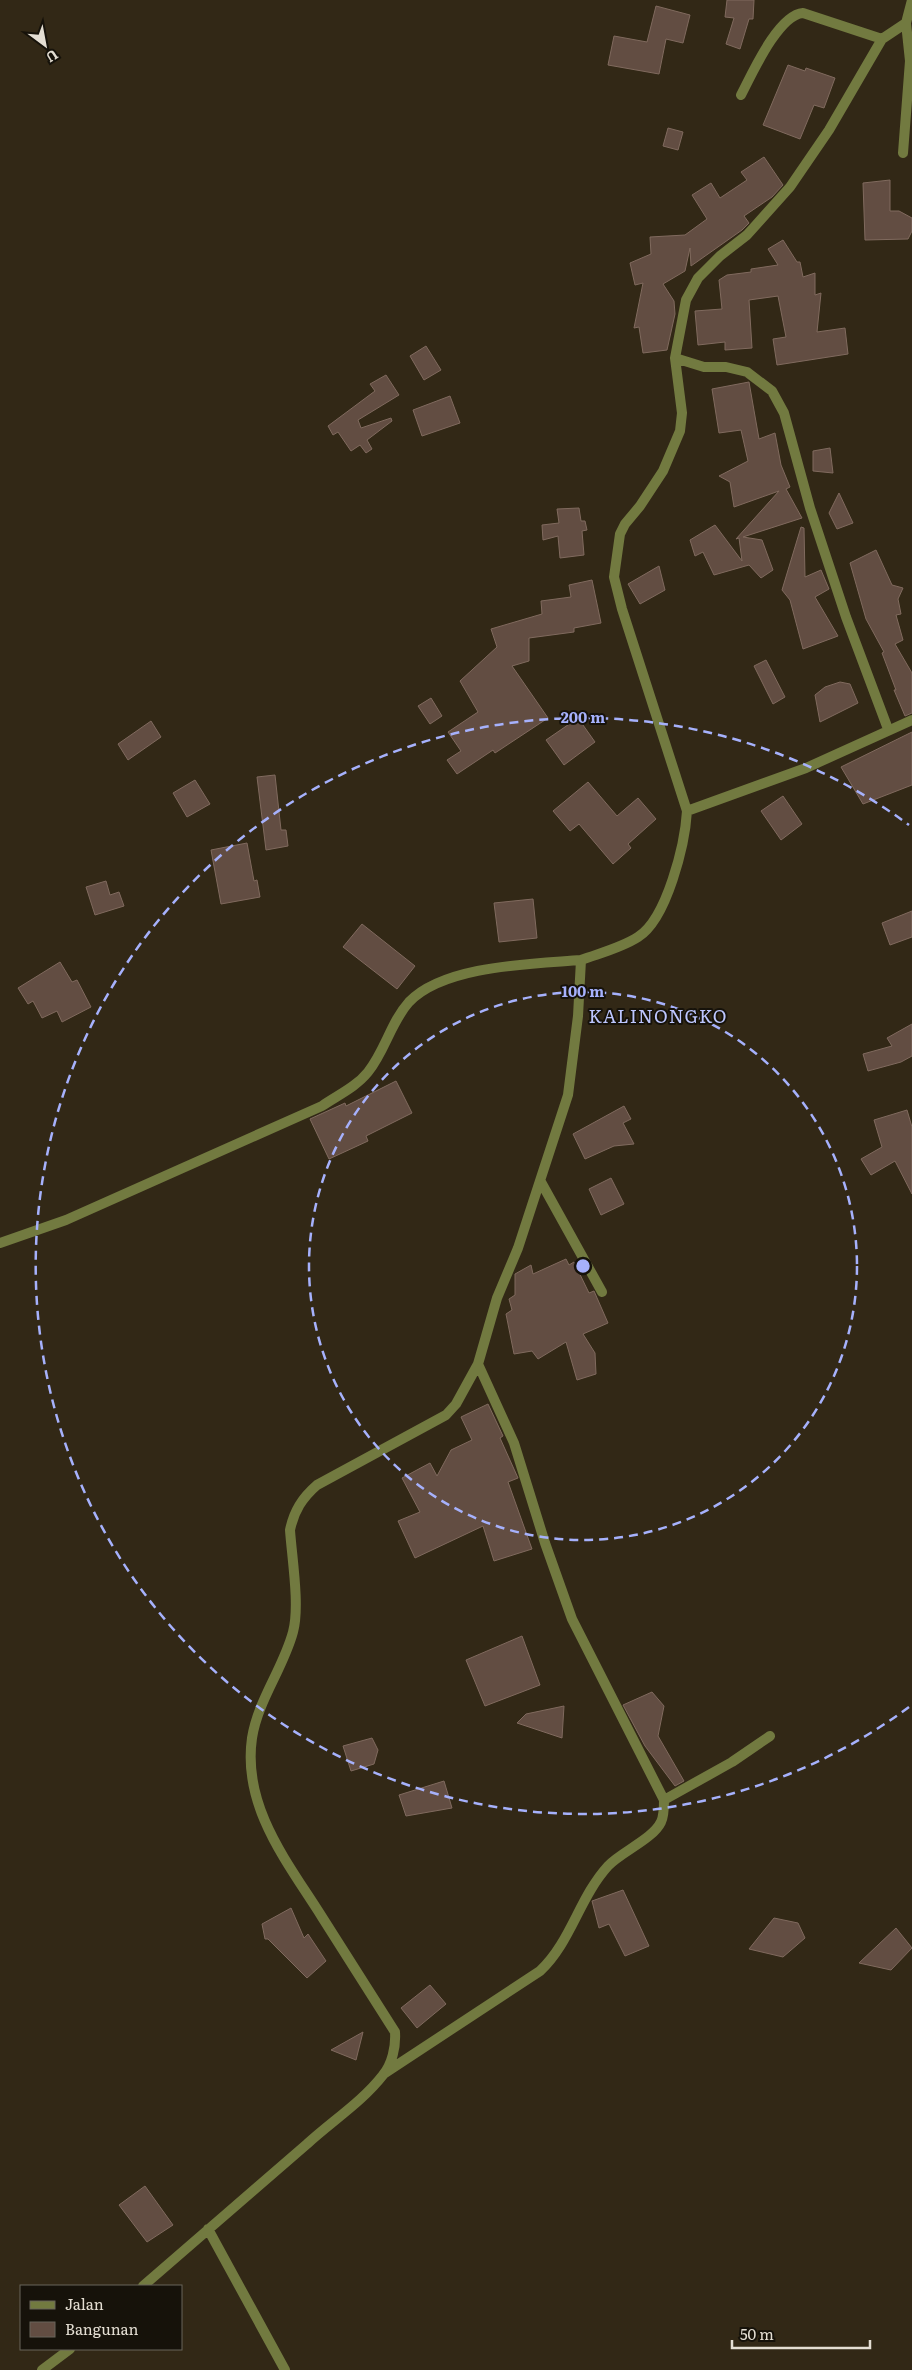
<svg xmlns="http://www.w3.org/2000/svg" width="912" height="2370" font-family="Literata,serif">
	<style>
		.building { fill: #624d42; stroke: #806a5e }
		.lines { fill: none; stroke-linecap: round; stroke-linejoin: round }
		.minor { stroke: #727a40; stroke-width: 10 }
		.ring { fill: none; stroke: #a6b1fc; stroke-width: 2.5; stroke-dasharray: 9 6 }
		.labels { text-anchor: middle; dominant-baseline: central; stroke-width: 4; stroke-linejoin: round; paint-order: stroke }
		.quarter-label { font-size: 18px; letter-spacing: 1px; fill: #bdc6fe; stroke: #16120a }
		.centre { fill: #a6b1fc; stroke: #16120a; stroke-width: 2.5 }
		.ring-label { font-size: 15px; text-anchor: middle; font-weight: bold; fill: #a6b1fc; stroke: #16120a; stroke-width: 4; stroke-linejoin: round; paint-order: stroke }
	</style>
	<rect width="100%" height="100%" fill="#322816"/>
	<path class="building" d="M727 0H754L753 19H749L740 49 726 44 734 18 725 17Z
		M656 6 690 15 683 43 666 39 659 74 608 65 614 36 647 42Z
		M788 65 805 71 806 68 835 78 824 108 814 105 800 139 763 125Z
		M668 128 683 132 678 150 663 146Z
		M764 157 783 185 772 197 744 216 749 223 742 230 691 266 690 248 685 271 663 284 674 301 675 314 667 350 643 353 639 327 634 328 643 283 635 285 630 263 651 254 650 237 685 235 707 219 692 195 711 183 720 198 747 180 741 172Z
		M890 180V211H899L912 218V231L908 239 865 240 863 183Z
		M783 240 797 262H800L803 277 815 273V295L821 293 817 332 845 328 848 354 777 365 773 339 786 337 778 296 749 300 752 348 725 350V342L698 345 695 311 722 309 719 280 727 275 751 272V269L778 265 768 249Z
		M426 346 441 370 424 380 410 356Z
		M386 375 399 395 358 420 361 428 391 418 392 421 367 440 372 449 366 453 360 445 351 451 338 432 333 435 328 426 375 391 370 384Z
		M749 382 759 439 775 433 781 465 790 487 786 489 802 518 743 537 762 540 773 570 761 578 749 565 714 575 703 552 695 556 690 540 715 525 742 561 739 538 736 539 779 491 734 507 730 482 719 476 748 461 741 430 719 433 712 389Z
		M450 396 460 423 422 436 413 410Z
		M830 448 833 473 813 471V451Z
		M839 493 853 523 837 529 829 513Z
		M579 508 581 521H585L587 530 582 531 584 555 560 558 558 536 543 540 542 525 559 523 557 509Z
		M801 527 804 528 805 577 821 570 829 589 815 597 838 636 803 649 790 600 782 590Z
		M876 550 892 585 903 588 898 599 901 614 896 615 903 640 895 644 912 673V713L905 716 894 690H896L882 653 884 652 866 619 850 563Z
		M659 566 665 590 640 604 628 584Z
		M592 580 601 623 574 628V632L529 638V661L512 666 548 718 495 753 493 750 457 774 447 760 461 751 448 732 478 712 460 681 497 647 491 629 542 614 541 601 571 597 569 585Z
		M766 660 785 697 773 704 754 666Z
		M840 682 850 684 858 703 820 722 815 695 825 687Z
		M431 698 442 716 430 724 418 706Z
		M578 718 595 742 564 765 546 740Z
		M151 721 161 737 128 760 118 744Z
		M912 732V785L863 804 841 767Z
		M275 775 281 830H286L288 846 266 850 257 777Z
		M195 780 210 804 187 817 173 793Z
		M588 782 617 816 638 798 656 819 628 844 631 848 613 864 579 824 570 831 553 811Z
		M783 796 802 824 781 840 761 811Z
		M247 843 254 881 257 880 260 897 221 904 211 850Z
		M106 881 110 895 119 892 124 906 95 915 86 887Z
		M533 899 537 938 499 942 494 903Z
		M912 911V937L890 945 882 923Z
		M362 924 415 966 397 989 343 947Z
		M60 962 72 982 77 980 91 1007 62 1022 57 1011 42 1018 33 1001 28 1004 18 988Z
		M912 1024V1056L901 1062 868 1071 863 1054 892 1046 887 1038Z
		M396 1081 412 1113 366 1136 368 1141 329 1159 310 1119 345 1103 346 1106Z
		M624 1106 631 1119 623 1123 634 1144 614 1146 585 1159 573 1134Z
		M907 1110 912 1127V1194L895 1161 871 1175 861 1159 882 1147 874 1120Z
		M611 1178 624 1204 601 1215 589 1189Z
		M566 1259 569 1265 574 1262 589 1293 594 1291 608 1323 583 1334 595 1353 596 1374 577 1380 566 1342 538 1359 532 1351 514 1354 506 1314 512 1310 509 1299 515 1295V1274L531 1265 533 1274Z
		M488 1404 503 1436 500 1438 518 1478 508 1482 532 1549 494 1561 483 1526 415 1558 398 1521 420 1512 402 1478 430 1463 437 1476 451 1450 472 1440 461 1417Z
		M522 1636 540 1685 485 1706 466 1660Z
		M652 1692 664 1706 658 1736 684 1781 675 1786 645 1746 623 1705Z
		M564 1706 562 1738 517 1723 526 1714Z
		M372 1738 378 1750 374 1764 351 1771 343 1746Z
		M444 1781 452 1808 406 1816 399 1795Z
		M623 1890 649 1946 625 1956 609 1924 599 1928 592 1901Z
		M291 1908 304 1938 308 1934 326 1961 307 1978 268 1939H265L262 1924Z
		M774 1918 798 1923 805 1938 783 1957 749 1949Z
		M896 1928 912 1948 891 1970 859 1963Z
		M430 1985 446 2004 417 2028 401 2008Z
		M363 2032 356 2060 331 2050Z
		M145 2186 173 2225 147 2242 119 2205Z"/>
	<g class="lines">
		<path class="minor" d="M741 95C752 74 778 15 803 13L882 39
			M903 153 910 61 906 23
			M675 358 704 367H726L747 372 772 391 784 413 810 508 846 617 888 729
			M687 811 806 768 912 720
			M541 1182 602 1292
			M0 1243 66 1220 322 1106C338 1095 356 1087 368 1072 385 1051 391 1022 409 1002 444 965 532 964 581 960
			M664 1800 732 1762 770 1736
			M385 2073 540 1971C571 1942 579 1898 608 1866 621 1852 653 1839 661 1822 664 1816 664 1807 664 1800L572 1619 545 1543 514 1443 478 1364
			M208 2229 285 2370
			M143 2286C198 2239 252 2191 307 2144 332 2121 362 2102 383 2075 392 2064 396 2047 395 2032 371 1994 346 1955 322 1917 288 1863 242 1807 252 1738 258 1700 283 1669 293 1632 300 1606 292 1559 290 1530 294 1511 302 1498 317 1485L446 1415 456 1404 478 1364 497 1298 518 1248 568 1095 578 1016 581 960C600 953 621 948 638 937 667 919 685 844 687 811L622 609 614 577 620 534 625 524 640 506 663 471 680 431 682 413 675 358 686 300 698 278 720 256 747 235 790 187 829 130 882 39 906 23 912 0
			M42 2370 70 2349"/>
	</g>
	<g class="ring">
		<circle cx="583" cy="1266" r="274"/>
		<path d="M909 1707A548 548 0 1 1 909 825"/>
	</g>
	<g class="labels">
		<g class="quarter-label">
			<text x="658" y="1015">KALINONGKO</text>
		</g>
	</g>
	<circle cx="583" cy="1266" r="8" class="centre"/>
	<g class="ring-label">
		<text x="583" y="723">200 m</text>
		<text x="583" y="997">100 m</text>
	</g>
	<rect x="20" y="2285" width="162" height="65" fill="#16120a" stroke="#68645a"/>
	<rect x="30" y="2301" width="25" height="8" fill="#727a40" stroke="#68645a"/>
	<text x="65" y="2310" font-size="15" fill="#e4ded3">Jalan</text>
	<rect x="30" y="2322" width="25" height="15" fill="#624d42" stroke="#68645a"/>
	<text x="65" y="2335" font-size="15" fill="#e4ded3">Bangunan</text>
	<g transform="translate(45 45) rotate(148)" stroke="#16120a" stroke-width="4" paint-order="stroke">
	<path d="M0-4L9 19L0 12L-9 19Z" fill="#e4ded3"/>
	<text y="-8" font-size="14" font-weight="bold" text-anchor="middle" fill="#e4ded3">U</text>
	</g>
	<path d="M732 2340v8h138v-8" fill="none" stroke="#e4ded3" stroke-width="2.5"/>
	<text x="740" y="2340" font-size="15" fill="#e4ded3" stroke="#16120a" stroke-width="4" paint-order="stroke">50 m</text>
</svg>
